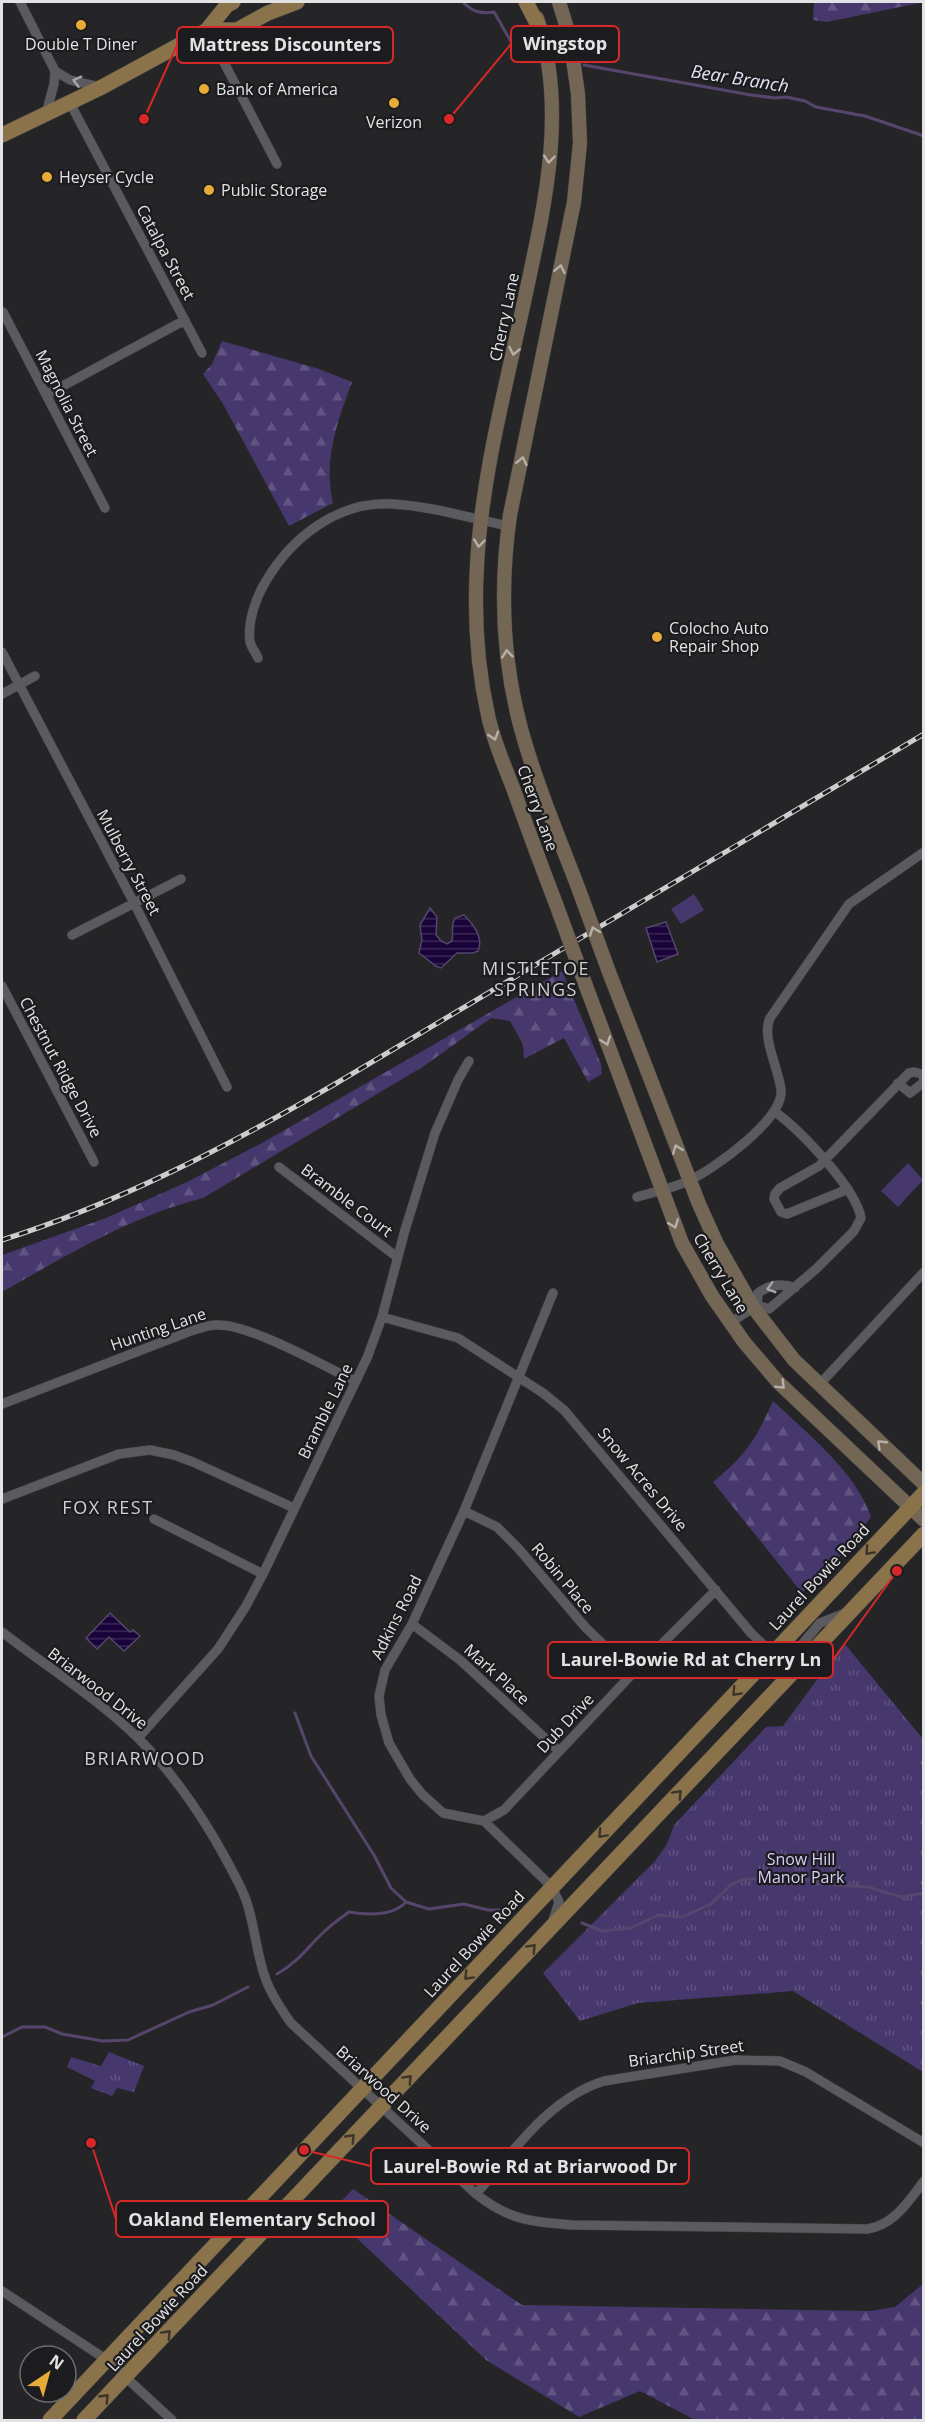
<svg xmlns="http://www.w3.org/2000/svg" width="925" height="2422" font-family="'Open Sans',sans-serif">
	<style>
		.grass { fill: #46376d }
		.forest { fill: url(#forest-firs) }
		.park { fill: url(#park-tufts) }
		.water { fill: url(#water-rules); stroke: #56466d; stroke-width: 1.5 }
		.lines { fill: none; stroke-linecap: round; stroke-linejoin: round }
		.stream { stroke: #56466d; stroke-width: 3 }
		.street-casing { stroke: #414143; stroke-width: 10 }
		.secondary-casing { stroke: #414143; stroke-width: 15 }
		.primary-casing { stroke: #414143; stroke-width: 16 }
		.street { stroke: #5b5a5e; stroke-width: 9 }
		.secondary { stroke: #736654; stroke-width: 14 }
		.primary { stroke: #8a734a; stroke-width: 15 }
		.rail-casing { stroke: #cdcdcf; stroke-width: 5 }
		.rail { stroke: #1c1b1e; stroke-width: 3; stroke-dasharray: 9; stroke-linecap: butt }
		.secondary-bridge-casing { stroke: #414143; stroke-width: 15; stroke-linecap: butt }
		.secondary-bridge { stroke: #736654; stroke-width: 14 }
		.oneway { stroke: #a6a5a8 }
		.oneway2 { stroke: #b6b1ab }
		.oneway3 { stroke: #3d352b }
		.poi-dot { fill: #e8ab37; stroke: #1c1b1e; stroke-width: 2 }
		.labels { text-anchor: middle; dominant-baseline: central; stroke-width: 4.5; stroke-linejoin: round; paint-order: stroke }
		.poi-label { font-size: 16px; fill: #e3e3e5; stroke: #1c1b1e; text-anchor: start }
		.street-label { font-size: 16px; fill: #e3e3e5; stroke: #1c1b1e }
		.park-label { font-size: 16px; fill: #d6cdf8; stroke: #1c1b1e }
		.water-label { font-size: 18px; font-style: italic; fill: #e4e0f5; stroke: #1c1b1e }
		.neighbourhood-label { font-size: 18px; letter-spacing: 1.5px; fill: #d0cfd3; stroke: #1c1b1e }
		.leader { fill: none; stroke: #d62828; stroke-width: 2 }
		.callout-dot { fill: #d62828; stroke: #1c1b1e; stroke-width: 2 }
		.callout { fill: #1c1b1e; stroke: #d62828; stroke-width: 2 }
		.callout-label { font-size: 18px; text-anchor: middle; font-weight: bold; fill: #e3e3e5 }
	</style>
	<defs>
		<pattern id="forest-firs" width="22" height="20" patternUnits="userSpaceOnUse" patternTransform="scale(1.5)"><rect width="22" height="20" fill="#46376d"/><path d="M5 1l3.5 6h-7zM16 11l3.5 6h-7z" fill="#615482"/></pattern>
		<pattern id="park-tufts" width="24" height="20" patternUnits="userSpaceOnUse" patternTransform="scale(1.5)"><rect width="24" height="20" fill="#46376d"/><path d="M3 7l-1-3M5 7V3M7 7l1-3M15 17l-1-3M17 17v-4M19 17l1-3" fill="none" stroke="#615482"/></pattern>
		<pattern id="water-rules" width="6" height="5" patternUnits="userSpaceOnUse" patternTransform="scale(1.5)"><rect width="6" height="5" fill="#190339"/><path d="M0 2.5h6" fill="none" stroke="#3a2856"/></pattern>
	</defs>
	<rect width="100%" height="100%" fill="#252527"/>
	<path class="grass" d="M694 894 704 910 681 924 671 909Z
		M908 1163 923 1180 898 1207 881 1191Z"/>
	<path class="forest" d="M814 2H924L827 22 813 20Z
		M222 341 319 369 352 382C337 423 323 460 333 503L289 526 223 404 203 374 212 364Z
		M562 971 601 1064 602 1074 588 1082 564 1038 524 1059 523 1044 510 1021 491 1018 424 1066 203 1198C131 1216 66 1256 2 1292V1255L106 1218 187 1182 262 1143Z
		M773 1401C807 1433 856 1472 871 1517L843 1553 802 1593 713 1482C746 1455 756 1439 773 1401Z
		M353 2189 522 2305 870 2311 895 2307 923 2284V2420H695L640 2391 579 2417 486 2360 330 2213Z"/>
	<path class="park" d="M844 1643 923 1739V2072L793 1991 638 2003 580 2021 543 1973 655 1861 667 1844 674 1825 766 1727 783 1726Z
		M109 2052 144 2066 134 2092 117 2088 112 2096 91 2088 95 2081 67 2067 71 2057 101 2066Z"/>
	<path class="water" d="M430 908 437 917 436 935 441 941 447 944 452 941C454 932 450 927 455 918L464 915C473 924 484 938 478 951L473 953H457L441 968 436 966 419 953 422 940 420 925Z
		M666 922 678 954 657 962 646 928Z
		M110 1613 130 1632 133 1630 140 1636 124 1651 109 1637 97 1649 86 1638Z"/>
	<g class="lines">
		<path class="stream" d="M463 2C472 12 481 14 494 12L517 52 531 56
			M584 65 751 95 775 98 786 97 805 101 816 107 865 116 924 136
			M295 1713 311 1756 374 1855 391 1888 406 1902
			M582 1923 602 1931 631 1928 658 1915 682 1917 711 1904 732 1884 745 1879 800 1878 831 1885 868 1887 901 1897 924 1893
			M277 1974C300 1961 308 1946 326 1930 333 1923 341 1918 349 1912 367 1915 392 1917 406 1902L429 1909 464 1904 488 1910H507
			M2 2037 22 2027H45L62 2034 103 2041 128 2040 189 2012 213 2005 248 1987"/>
		<defs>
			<path id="street" d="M20 2 55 71 70 80 100 87
				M207 30 277 164
				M70 103 202 353
				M46 114 54 84 55 71
				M3 312 105 508
				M46 395 185 320
				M2 652 134 903 227 1087
				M258 658C256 653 251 647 250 642 247 623 256 597 266 581 292 537 338 501 392 504 431 506 470 518 508 526
				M2 694 35 676
				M72 935 181 879
				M2 986 94 1162
				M898 1083 910 1093 924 1082
				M279 1167 397 1257
				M848 1189 787 1214 781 1212 774 1199 775 1194 780 1188 819 1166 909 1073 914 1072 922 1074 924 1079
				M637 1197C654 1192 674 1188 690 1180 714 1169 784 1119 781 1090 779 1069 761 1037 770 1018L849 904 924 852
				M757 1305 769 1309 816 1269 854 1231 861 1218C856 1188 799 1129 775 1112
				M757 1305 758 1293C769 1285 782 1283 795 1288
				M382 1317 458 1338 543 1393 564 1410 751 1633 772 1653 786 1660 798 1649 820 1623 843 1614
				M730 1323 757 1305
				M819 1385 924 1272
				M2 1404 188 1332C198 1329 208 1324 219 1325 251 1325 324 1366 355 1381
				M2 1499 119 1454 150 1450 174 1455 193 1462 294 1508
				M464 1511 497 1527 518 1548 586 1628 633 1673
				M154 1519 263 1574
				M412 1624 460 1660 559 1751
				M2 1632C46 1666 98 1699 138 1738 179 1779 213 1832 239 1884 255 1914 254 1948 266 1980 272 1996 281 2009 291 2023L476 2194C509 2220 531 2222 572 2225L867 2229C894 2225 908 2202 924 2181
				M138 1738 218 1649 246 1606 263 1574 367 1358 382 1317 405 1230 435 1133 458 1080 469 1061
				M484 1821 504 1810 633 1673 716 1590
				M552 1923 559 1902 552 1887 484 1821 443 1813 422 1794 410 1779 389 1743 381 1715 379 1696 385 1670 412 1624 464 1511 553 1293
				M476 2194C513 2152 549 2098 604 2081L736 2060 780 2061 806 2072 924 2143
				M2 2291 107 2360 172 2420"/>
			<path id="secondary" d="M559 2 570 38 578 94 580 143 574 202 510 515C500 585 502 656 520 725 535 781 558 835 579 890
				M537 18C567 105 546 200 527 288 508 379 482 472 477 565 474 616 477 666 488 715 493 740 504 764 513 788 527 827 541 865 556 904
				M609 972 699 1204 717 1244 753 1307 794 1360 924 1484
				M586 986 682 1243 712 1296 744 1342 778 1382 924 1520"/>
			<path id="primary" d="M526 2 540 29
				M207 30H237L268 13 297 2
				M2 135 102 87 207 30 227 5 233 2
				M50 2420 924 1493
				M84 2420 924 1534"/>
		</defs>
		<use href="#street" class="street-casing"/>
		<use href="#secondary" class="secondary-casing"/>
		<use href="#primary" class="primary-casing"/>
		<use href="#street" class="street"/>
		<use href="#secondary" class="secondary"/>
		<use href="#primary" class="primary"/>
		<defs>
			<path id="rail" d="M2 1240C119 1203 228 1146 335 1084L924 734"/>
		</defs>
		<use href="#rail" class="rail-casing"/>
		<use href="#rail" class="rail"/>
		<defs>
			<path id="secondary-bridge" d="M579 890 609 972
				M556 904 586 986"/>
		</defs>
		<use href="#secondary-bridge" class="secondary-bridge-casing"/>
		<use href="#secondary-bridge" class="secondary-bridge"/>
	</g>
	<defs><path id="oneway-chevron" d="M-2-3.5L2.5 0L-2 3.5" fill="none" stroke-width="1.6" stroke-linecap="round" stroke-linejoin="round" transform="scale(1.5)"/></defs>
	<g class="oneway">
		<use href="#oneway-chevron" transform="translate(77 81) rotate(-165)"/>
		<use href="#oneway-chevron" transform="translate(771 1288) rotate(164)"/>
	</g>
	<g class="oneway2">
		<use href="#oneway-chevron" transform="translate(549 159) rotate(96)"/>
		<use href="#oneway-chevron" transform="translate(560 269) rotate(-78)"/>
		<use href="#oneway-chevron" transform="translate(514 351) rotate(102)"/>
		<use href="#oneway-chevron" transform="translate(522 461) rotate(-78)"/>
		<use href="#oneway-chevron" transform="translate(479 543) rotate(96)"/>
		<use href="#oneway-chevron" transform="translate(507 654) rotate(-96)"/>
		<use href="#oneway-chevron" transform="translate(494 736) rotate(72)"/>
		<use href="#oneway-chevron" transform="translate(594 931) rotate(-110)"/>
		<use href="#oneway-chevron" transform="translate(606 1041) rotate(70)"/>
		<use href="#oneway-chevron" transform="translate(677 1149) rotate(-111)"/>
		<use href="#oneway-chevron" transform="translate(674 1224) rotate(69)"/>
		<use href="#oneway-chevron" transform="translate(781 1385) rotate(45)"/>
		<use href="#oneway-chevron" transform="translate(881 1444) rotate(-136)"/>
	</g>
	<g class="oneway3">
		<use href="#oneway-chevron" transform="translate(869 1551) rotate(133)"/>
		<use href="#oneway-chevron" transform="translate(736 1692) rotate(133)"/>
		<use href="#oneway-chevron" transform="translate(678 1794) rotate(-47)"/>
		<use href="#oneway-chevron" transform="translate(602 1834) rotate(133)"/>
		<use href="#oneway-chevron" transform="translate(532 1948) rotate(-47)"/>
		<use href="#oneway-chevron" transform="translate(468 1976) rotate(133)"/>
		<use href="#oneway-chevron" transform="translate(408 2079) rotate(-47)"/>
		<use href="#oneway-chevron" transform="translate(351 2138) rotate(-46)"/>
		<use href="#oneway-chevron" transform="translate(167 2334) rotate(-47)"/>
		<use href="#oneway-chevron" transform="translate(105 2398) rotate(-46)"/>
	</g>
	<g class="poi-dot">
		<circle cx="81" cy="25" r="6"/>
		<circle cx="204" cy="89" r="6"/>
		<circle cx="394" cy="103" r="6"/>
		<circle cx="47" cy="177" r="6"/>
		<circle cx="209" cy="190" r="6"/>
		<circle cx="657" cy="637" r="6"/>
	</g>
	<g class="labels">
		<g class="poi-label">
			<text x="81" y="44" text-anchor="middle">Double T Diner</text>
			<text x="216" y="89">Bank of America</text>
			<text x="394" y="122" text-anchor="middle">Verizon</text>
			<text x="59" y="177">Heyser Cycle</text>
			<text x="221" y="190">Public Storage</text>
			<text x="669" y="628">Colocho Auto<tspan x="669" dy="18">Repair Shop</tspan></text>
		</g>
		<g class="street-label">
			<text transform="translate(166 252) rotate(62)">Catalpa Street</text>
			<text transform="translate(504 317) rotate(-78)">Cherry Lane</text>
			<text transform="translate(67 403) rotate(63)">Magnolia Street</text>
			<text transform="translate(538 808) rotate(70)">Cherry Lane</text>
			<text transform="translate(129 862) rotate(62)">Mulberry Street</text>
			<text transform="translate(61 1067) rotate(62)">Chestnut Ridge Drive</text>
			<text transform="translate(347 1200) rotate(37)">Bramble Court</text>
			<text transform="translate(721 1273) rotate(59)">Cherry Lane</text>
			<text transform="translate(158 1329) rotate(-19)">Hunting Lane</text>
			<text transform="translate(325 1411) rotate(-64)">Bramble Lane</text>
			<text transform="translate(643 1479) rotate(50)">Snow Acres Drive</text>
			<text transform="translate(819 1577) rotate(-47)">Laurel Bowie Road</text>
			<text transform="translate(563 1578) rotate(50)">Robin Place</text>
			<text transform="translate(396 1617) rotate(-63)">Adkins Road</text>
			<text transform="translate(497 1674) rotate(42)">Mark Place</text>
			<text transform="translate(98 1688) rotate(38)">Briarwood Drive</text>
			<text transform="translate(565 1723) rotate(-47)">Dub Drive</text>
			<text transform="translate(474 1944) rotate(-47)">Laurel Bowie Road</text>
			<text transform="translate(686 2053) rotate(-8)">Briarchip Street</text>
			<text transform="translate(384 2089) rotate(42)">Briarwood Drive</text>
			<text transform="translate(157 2318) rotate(-47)">Laurel Bowie Road</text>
		</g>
		<g class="park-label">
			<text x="801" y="1859">Snow Hill<tspan x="801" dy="18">Manor Park</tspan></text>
		</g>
		<g class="water-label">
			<text transform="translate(740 78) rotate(9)">Bear Branch</text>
		</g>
		<g class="neighbourhood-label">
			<text x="536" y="968">MISTLETOE<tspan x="536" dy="21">SPRINGS</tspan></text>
			<text x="108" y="1507">FOX REST</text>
			<text x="145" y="1758">BRIARWOOD</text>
		</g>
	</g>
	<path class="leader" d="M449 119L511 44M144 119L177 45M897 1571L833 1660M304 2150L371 2166M91 2143L116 2219"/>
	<g class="callout-dot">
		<circle cx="449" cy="119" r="6"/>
		<circle cx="144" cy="119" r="6"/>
		<circle cx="897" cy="1571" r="6"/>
		<circle cx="304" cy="2150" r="6"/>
		<circle cx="91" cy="2143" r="6"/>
	</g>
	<g class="callout">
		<rect x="511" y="26" width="108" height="36" rx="6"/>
		<rect x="177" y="27" width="216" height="36" rx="6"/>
		<rect x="548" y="1642" width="285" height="36" rx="6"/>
		<rect x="371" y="2148" width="318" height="36" rx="6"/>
		<rect x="116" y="2201" width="272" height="36" rx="6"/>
	</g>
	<g class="callout-label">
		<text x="565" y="50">Wingstop</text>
		<text x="285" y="51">Mattress Discounters</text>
		<text x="691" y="1666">Laurel-Bowie Rd at Cherry Ln</text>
		<text x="530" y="2173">Laurel-Bowie Rd at Briarwood Dr</text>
		<text x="252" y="2226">Oakland Elementary School</text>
	</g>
	<rect width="925" height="2422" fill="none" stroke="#e3e3e5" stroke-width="6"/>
	<g transform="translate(48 2374) rotate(36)"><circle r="28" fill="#1c1b1e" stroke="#6c6b6e" stroke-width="1.5"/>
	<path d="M0-4.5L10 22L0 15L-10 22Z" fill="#e8ab37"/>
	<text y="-9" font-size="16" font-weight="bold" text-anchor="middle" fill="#e3e3e5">N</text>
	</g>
</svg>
